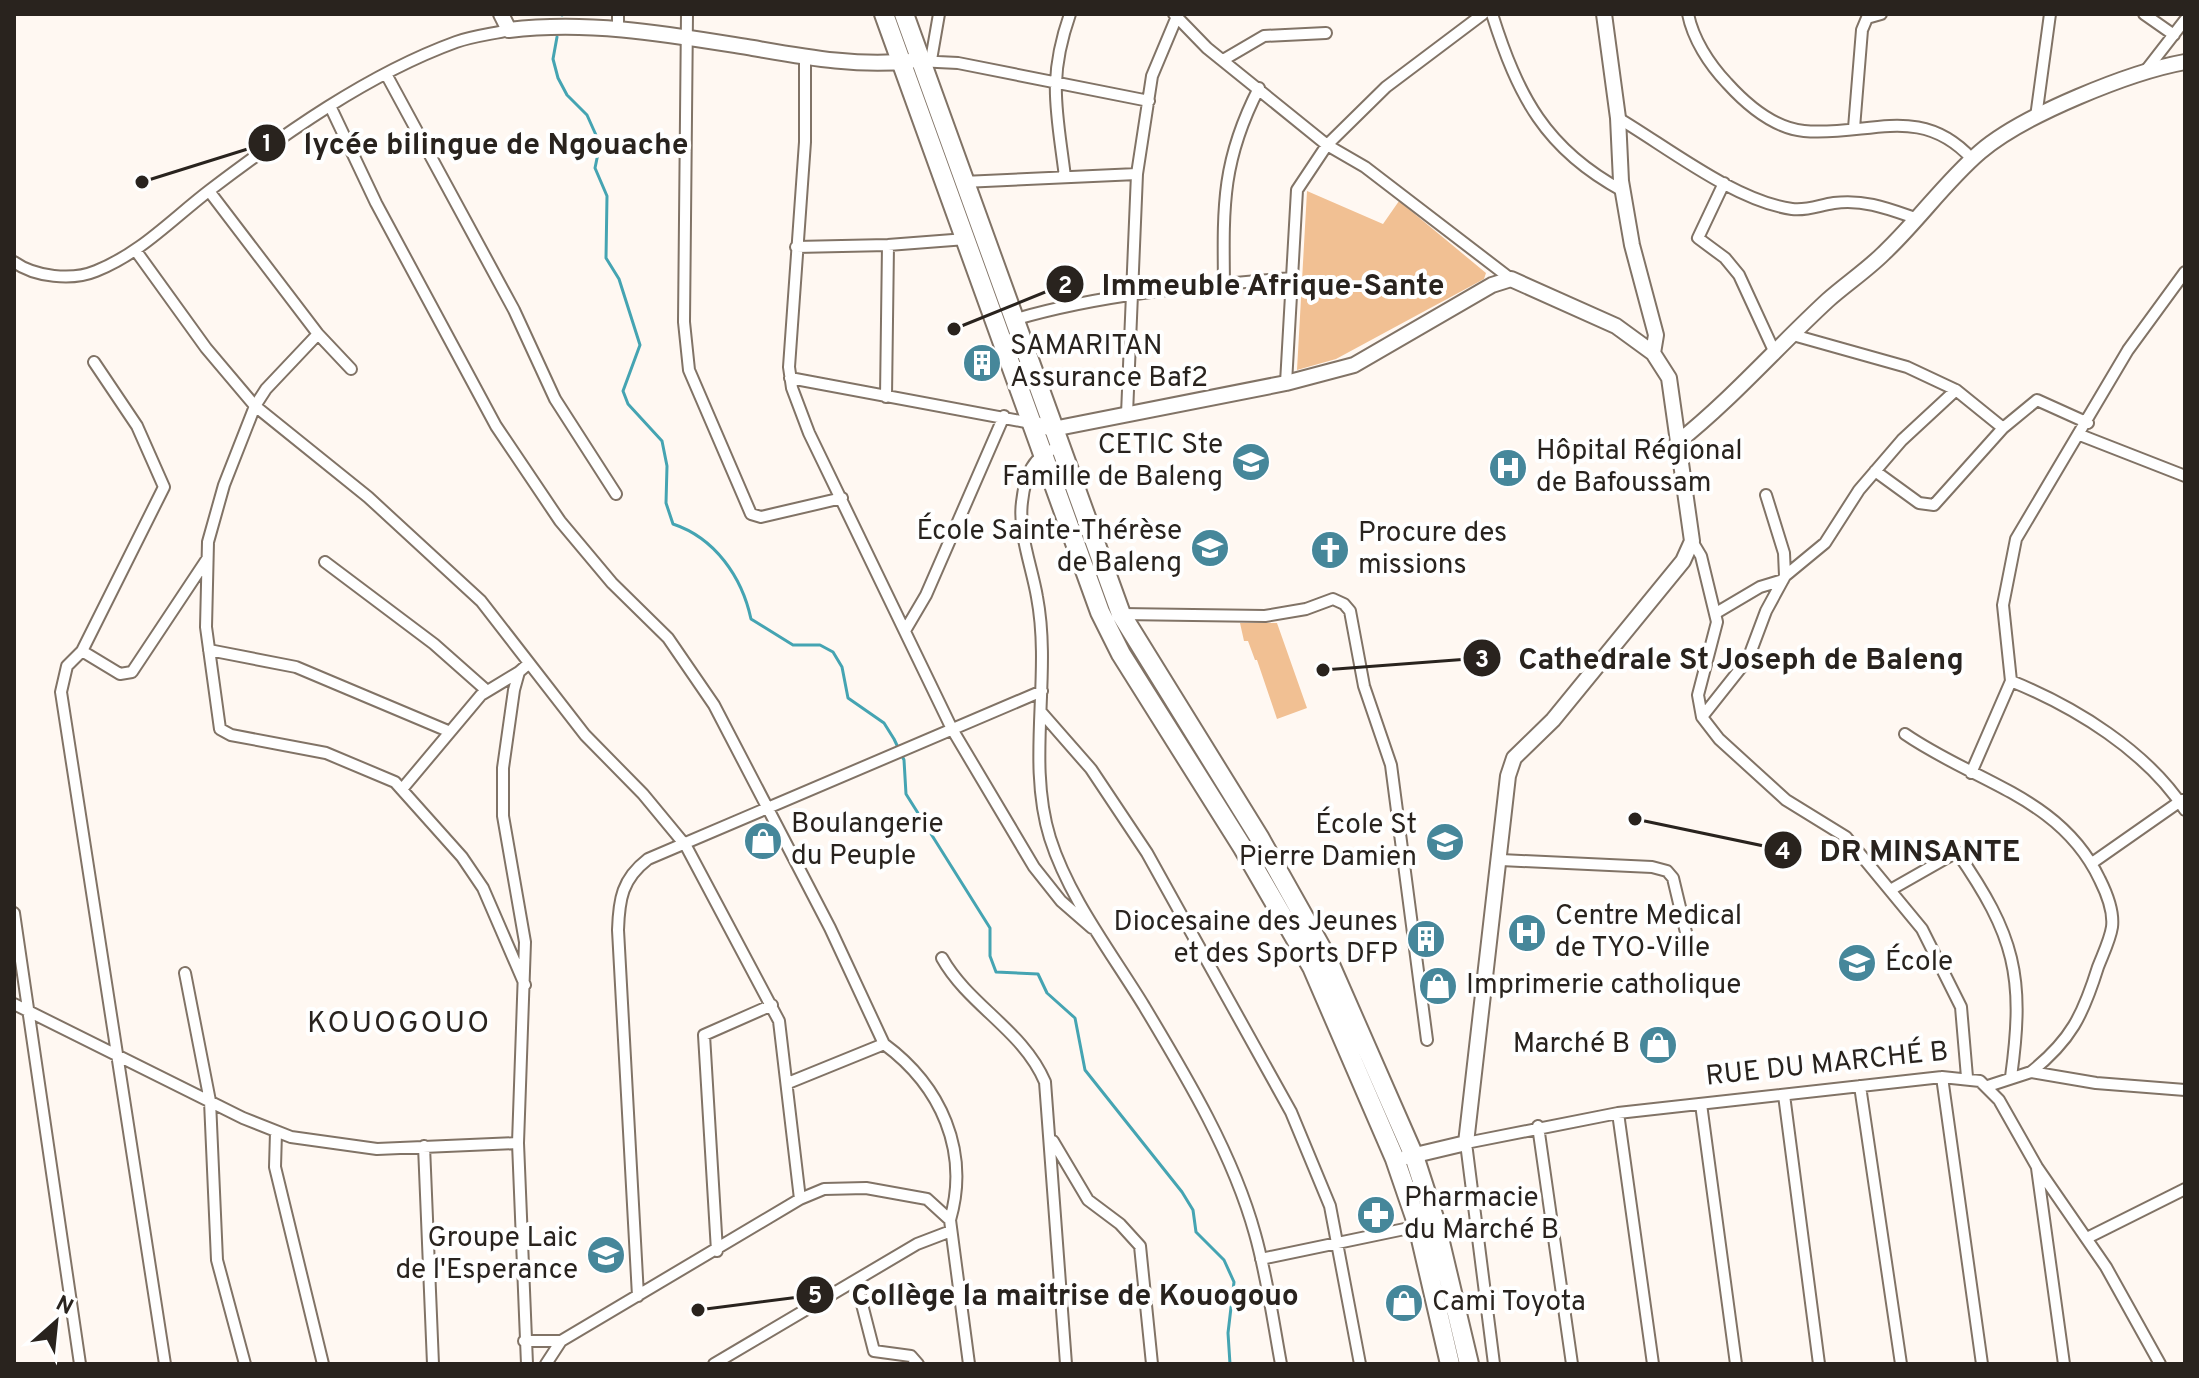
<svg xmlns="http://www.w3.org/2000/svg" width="2199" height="1378" font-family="Overpass,sans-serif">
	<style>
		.green { fill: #f1c093 }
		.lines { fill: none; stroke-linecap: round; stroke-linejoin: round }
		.stream { stroke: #45a4b2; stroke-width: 3 }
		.street-casing { stroke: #817366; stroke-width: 14 }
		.secondary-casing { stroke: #817366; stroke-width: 18 }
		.highway-casing { stroke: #817366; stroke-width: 22 }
		.street { stroke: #fff; stroke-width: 10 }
		.secondary { stroke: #fff; stroke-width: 14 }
		.highway { stroke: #fff; stroke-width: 18 }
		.labels { text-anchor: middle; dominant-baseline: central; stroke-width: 8; stroke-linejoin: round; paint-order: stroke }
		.poi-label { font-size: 28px; fill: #29231e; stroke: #fff; text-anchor: start }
		.street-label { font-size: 28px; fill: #29231e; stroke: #fff }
		.neighbourhood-label { font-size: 30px; letter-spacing: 2px; fill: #29231e; stroke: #fff }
		.leader { fill: none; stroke: #29231e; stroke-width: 3 }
		.callout-dot { fill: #29231e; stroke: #fff; stroke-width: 3 }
		.mark-label { font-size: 24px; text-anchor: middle; font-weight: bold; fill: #fff }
		.callout-label { font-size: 30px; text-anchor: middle; font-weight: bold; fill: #29231e; stroke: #fff; stroke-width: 8; stroke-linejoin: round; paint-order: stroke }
	</style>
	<rect width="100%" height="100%" fill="#fff8f2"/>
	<path class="green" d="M1307 191 1383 224 1399 201 1486 273 1484 279 1336 359 1297 370Z
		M1240 623H1277L1307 708 1277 719 1257 660H1255L1248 641H1244Z"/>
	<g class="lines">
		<path class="stream" d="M562 14V15
			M557 37 553 59 558 78 567 95 587 115 600 144 595 168 607 196 606 258 619 279 640 345 623 391 628 404 662 441 667 466 666 503 673 524C715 538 742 577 751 619L793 645H820L833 652 842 667 848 698 884 723 894 739 904 760 906 794 990 928V956L996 972 1038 974 1047 993 1075 1018 1085 1070 1182 1192 1193 1210 1196 1232 1224 1260 1234 1282 1228 1333 1230 1364"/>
		<defs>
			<path id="street" d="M687 14 684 322 689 370 751 514 761 517 842 498
				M1174 14 1207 48 1327 145 1365 167 1511 279
				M1492 14C1518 96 1545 149 1623 191
				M1688 14C1693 39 1709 64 1727 83 1746 104 1774 128 1804 131 1867 137 1920 102 1972 159
				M2144 14 2174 35
				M618 28V14
				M805 57V142L789 367 792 388 809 433 952 729 1034 867 1061 901 1092 928
				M931 60 939 14
				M1223 60 1264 36 1326 33
				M917 61 958 63 1149 101
				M2147 69 2185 20
				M386 74 514 310 555 399 616 494
				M331 108 376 203 496 426 560 521 612 583 668 638 714 705 830 928 884 1044 788 1083
				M2036 117 2050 14
				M1618 118C1667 147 1735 201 1792 209 1807 211 1820 205 1834 203 1865 199 1889 209 1918 219
				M1854 128 1862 30 1867 18 1881 14
				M1065 177C1057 111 1047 80 1070 14
				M963 182 1137 174
				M1724 183 1698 238 1725 258 1739 275 1775 353
				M209 191 318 334 351 369
				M796 247 888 245 966 239
				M136 251 206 348 255 406 368 497 481 601 585 735 643 794 686 846 779 1021 800 1199
				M14 262C35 277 72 281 96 271 141 253 172 219 210 190 284 134 368 74 456 42 473 36 492 34 509 30
				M1224 284C1223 205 1222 160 1259 88
				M1013 320C1104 293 1198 286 1292 278
				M318 334 266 389 255 406 224 485 208 542 206 627 220 729 231 735 326 753 395 782 462 857 483 888 525 985
				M1793 335 1907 367 1956 390
				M790 378 1031 423
				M1286 383 1297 190 1327 145 1386 87 1483 14
				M886 397 888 245
				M1127 414 1137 174 1152 76 1178 14
				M2003 428 2037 400 2088 423
				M2080 435 2185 476
				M1059 447C1032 456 1025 475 1022 502 1018 533 1032 567 1037 597 1052 676 1026 761 1050 838 1069 898 1111 952 1144 1006 1186 1076 1233 1154 1255 1234 1267 1276 1273 1321 1281 1364
				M1766 495 1784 553 1785 576
				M1692 541 1701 556 1717 622 1698 695 1702 717 1719 739 1786 800 1846 837 1922 929 1961 1007 1967 1077
				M325 562 434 644 486 690
				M1716 613 1760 587 1783 580
				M1121 614 1265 616 1306 609 1333 599 1344 604 1350 611 1364 686 1391 765 1427 1040
				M906 629 926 595 1004 416
				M209 650 296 667 448 731
				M82 651 164 487 137 426 94 362
				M2011 681C2075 707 2147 751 2185 810
				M1042 713 1091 769 1147 853 1291 1112 1330 1206 1360 1364
				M1702 717 1748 659 1766 611 1785 576 1825 543 1859 490 1902 440 1956 390 2003 428 1934 505 1919 503 1875 471
				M1905 734C1976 783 2061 797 2100 880 2107 894 2114 911 2112 927 2110 940 2103 954 2098 967 2083 1015 2071 1040 2031 1072
				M1971 773 2011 681 2003 605 2016 539 2128 350 2185 272
				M403 788 481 695 519 672
				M1501 860 1652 867 1667 871 1673 878 1689 945
				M2092 863 2182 800
				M1892 889 1957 852C2015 936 2025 976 2011 1077
				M14 913 80 1364
				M942 958C969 1006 1023 1030 1045 1082L1066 1364
				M185 973 210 1101 217 1260 245 1364
				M14 1004 243 1118 291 1137 377 1149 518 1143
				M884 1044C941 1086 970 1151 950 1220
				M1942 1077 1982 1364
				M1860 1086 1901 1364
				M1988 1086 2031 1072 2096 1083 2185 1090
				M1784 1095 1819 1364
				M1701 1104 1736 1364
				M1618 1113 1653 1364
				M1538 1126 1572 1364
				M276 1132 275 1167 323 1364
				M1053 1141 1088 1200 1120 1224 1140 1246 1152 1364
				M424 1146 433 1364
				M2037 1168 2064 1364
				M2087 1238 2185 1189
				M717 1251 704 1035 772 1005
				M1261 1259 1419 1226
				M856 1281 874 1351 911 1356 918 1364
				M638 1296 618 930C619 899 622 879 648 859L1042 691
				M524 1341H561
				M165 1364 61 692 67 666 82 651 120 674 132 672 207 559
				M527 1364 518 1143 525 942 503 816V768L514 690 519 672 527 665
				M546 1364 561 1341 800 1199 824 1189 866 1188 927 1199 950 1220 969 1364
				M714 1364 917 1244 951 1231
				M1494 1364 1466 1143 1618 1113 1942 1077 1980 1081 1999 1100 2037 1167 2106 1267 2160 1364"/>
			<path id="secondary" d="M501 14 509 30C592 20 672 35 753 48 805 57 858 67 911 61
				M1604 14 1618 118 1621 181 1632 245 1656 335 1653 353
				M1032 423 1053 429 1286 383 1354 365 1492 285 1511 279 1616 326 1653 353 1669 378 1692 541 1683 561 1553 720 1514 758 1508 776 1466 1143 1407 1157
				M1678 442C1732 399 1777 347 1828 300 1846 284 1867 270 1884 253 1918 221 1945 182 1980 152 2023 115 2130 72 2185 62"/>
			<path id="highway" d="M884 14 1100 612 1121 654 1243 848 1312 967 1395 1159 1418 1226 1450 1364
				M904 14 1121 614 1259 837 1328 960 1414 1156 1435 1221 1469 1364"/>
		</defs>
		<use href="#street" class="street-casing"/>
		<use href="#secondary" class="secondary-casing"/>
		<use href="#highway" class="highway-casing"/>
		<use href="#street" class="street"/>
		<use href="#secondary" class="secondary"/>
		<use href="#highway" class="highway"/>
	</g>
	<defs>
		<symbol id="building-disc" viewBox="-11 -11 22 22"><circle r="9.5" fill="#46879a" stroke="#fff"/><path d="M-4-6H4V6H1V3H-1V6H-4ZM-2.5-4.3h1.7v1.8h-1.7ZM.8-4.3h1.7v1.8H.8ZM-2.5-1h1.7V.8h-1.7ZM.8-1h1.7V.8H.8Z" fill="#fff"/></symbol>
		<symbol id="school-disc" viewBox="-11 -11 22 22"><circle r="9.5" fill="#46879a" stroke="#fff"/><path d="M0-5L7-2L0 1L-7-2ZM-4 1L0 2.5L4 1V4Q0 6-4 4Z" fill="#fff"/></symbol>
		<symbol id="hospital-disc" viewBox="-11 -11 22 22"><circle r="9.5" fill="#46879a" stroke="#fff"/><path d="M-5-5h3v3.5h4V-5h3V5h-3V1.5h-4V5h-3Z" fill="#fff"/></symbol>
		<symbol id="church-disc" viewBox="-11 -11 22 22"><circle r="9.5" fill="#46879a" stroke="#fff"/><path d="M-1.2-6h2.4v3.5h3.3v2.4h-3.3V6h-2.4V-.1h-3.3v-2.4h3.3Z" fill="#fff"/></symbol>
		<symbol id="shop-disc" viewBox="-11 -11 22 22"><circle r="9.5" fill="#46879a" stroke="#fff"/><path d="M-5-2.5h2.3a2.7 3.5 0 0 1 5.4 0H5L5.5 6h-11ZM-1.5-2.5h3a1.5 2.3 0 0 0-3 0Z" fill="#fff"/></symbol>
		<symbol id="pharmacy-disc" viewBox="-11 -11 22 22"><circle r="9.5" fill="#46879a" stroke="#fff"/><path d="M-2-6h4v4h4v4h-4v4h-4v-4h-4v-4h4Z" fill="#fff"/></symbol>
	</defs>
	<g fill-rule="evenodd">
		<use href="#building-disc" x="960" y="341" width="44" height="44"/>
		<use href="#school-disc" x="1229" y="440" width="44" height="44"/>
		<use href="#hospital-disc" x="1486" y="446" width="44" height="44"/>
		<use href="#school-disc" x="1188" y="526" width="44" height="44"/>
		<use href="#church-disc" x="1308" y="528" width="44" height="44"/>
		<use href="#shop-disc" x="741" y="819" width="44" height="44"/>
		<use href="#school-disc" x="1423" y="820" width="44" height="44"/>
		<use href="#hospital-disc" x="1505" y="911" width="44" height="44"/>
		<use href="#building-disc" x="1404" y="917" width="44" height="44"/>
		<use href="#school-disc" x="1835" y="941" width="44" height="44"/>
		<use href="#shop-disc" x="1416" y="964" width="44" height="44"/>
		<use href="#shop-disc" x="1636" y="1023" width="44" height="44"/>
		<use href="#pharmacy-disc" x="1354" y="1193" width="44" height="44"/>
		<use href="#school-disc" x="584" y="1233" width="44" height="44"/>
		<use href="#shop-disc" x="1382" y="1281" width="44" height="44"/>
	</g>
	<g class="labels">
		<g class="poi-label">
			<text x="1010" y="347">SAMARITAN<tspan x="1010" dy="32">Assurance Baf2</tspan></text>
			<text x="1223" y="446" text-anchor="end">CETIC Ste<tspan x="1223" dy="32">Famille de Baleng</tspan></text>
			<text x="1536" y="452">Hôpital Régional<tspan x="1536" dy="32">de Bafoussam</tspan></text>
			<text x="1182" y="532" text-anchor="end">École Sainte-Thérèse<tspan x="1182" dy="32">de Baleng</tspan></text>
			<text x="1358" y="534">Procure des<tspan x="1358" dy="32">missions</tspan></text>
			<text x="791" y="825">Boulangerie<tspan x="791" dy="32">du Peuple</tspan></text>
			<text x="1417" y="826" text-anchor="end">École St<tspan x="1417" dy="32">Pierre Damien</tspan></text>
			<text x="1555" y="917">Centre Medical<tspan x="1555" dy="32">de TYO-Ville</tspan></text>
			<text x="1398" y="923" text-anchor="end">Diocesaine des Jeunes<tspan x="1398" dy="32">et des Sports DFP</tspan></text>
			<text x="1885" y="963">École</text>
			<text x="1466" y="986">Imprimerie catholique</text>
			<text x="1630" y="1045" text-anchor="end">Marché B</text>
			<text x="1404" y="1199">Pharmacie<tspan x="1404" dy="32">du Marché B</tspan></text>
			<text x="578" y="1239" text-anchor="end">Groupe Laic<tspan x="578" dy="32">de l'Esperance</tspan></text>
			<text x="1432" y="1303">Cami Toyota</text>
		</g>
		<g class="street-label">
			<text transform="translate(1827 1065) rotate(-6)">RUE DU MARCHÉ B</text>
		</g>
		<g class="neighbourhood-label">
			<text x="399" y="1024">KOUOGOUO</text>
		</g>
	</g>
	<path class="leader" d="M142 182L267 143M954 329L1065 284M1323 670L1482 658M1635 819L1783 850M698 1310L815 1295"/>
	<g class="callout-dot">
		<circle cx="142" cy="182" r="8"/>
		<circle cx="954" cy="329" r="8"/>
		<circle cx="1323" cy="670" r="8"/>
		<circle cx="1635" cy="819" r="8"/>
		<circle cx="698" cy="1310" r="8"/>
		<circle cx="267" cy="143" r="20"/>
		<circle cx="1065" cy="284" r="20"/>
		<circle cx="1482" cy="658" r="20"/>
		<circle cx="1783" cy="850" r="20"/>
		<circle cx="815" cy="1295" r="20"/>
	</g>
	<g class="mark-label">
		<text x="267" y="151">1</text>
		<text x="1065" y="293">2</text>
		<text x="1482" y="667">3</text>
		<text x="1783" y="859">4</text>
		<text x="815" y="1303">5</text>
	</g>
	<g class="callout-label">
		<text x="496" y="154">lycée bilingue de Ngouache</text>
		<text x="1273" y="295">Immeuble Afrique-Sante</text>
		<text x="1741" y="669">Cathedrale St Joseph de Baleng</text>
		<text x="1920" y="861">DR MINSANTE</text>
		<text x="1075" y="1305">Collège la maitrise de Kouogouo</text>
	</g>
	<rect width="2199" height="1378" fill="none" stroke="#29231e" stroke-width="32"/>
	<g transform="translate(56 1322) rotate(27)" stroke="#ffffff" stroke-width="6" paint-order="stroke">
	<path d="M0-6L14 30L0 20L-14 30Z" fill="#29231e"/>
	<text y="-12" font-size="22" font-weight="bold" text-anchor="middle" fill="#29231e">N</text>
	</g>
</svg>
